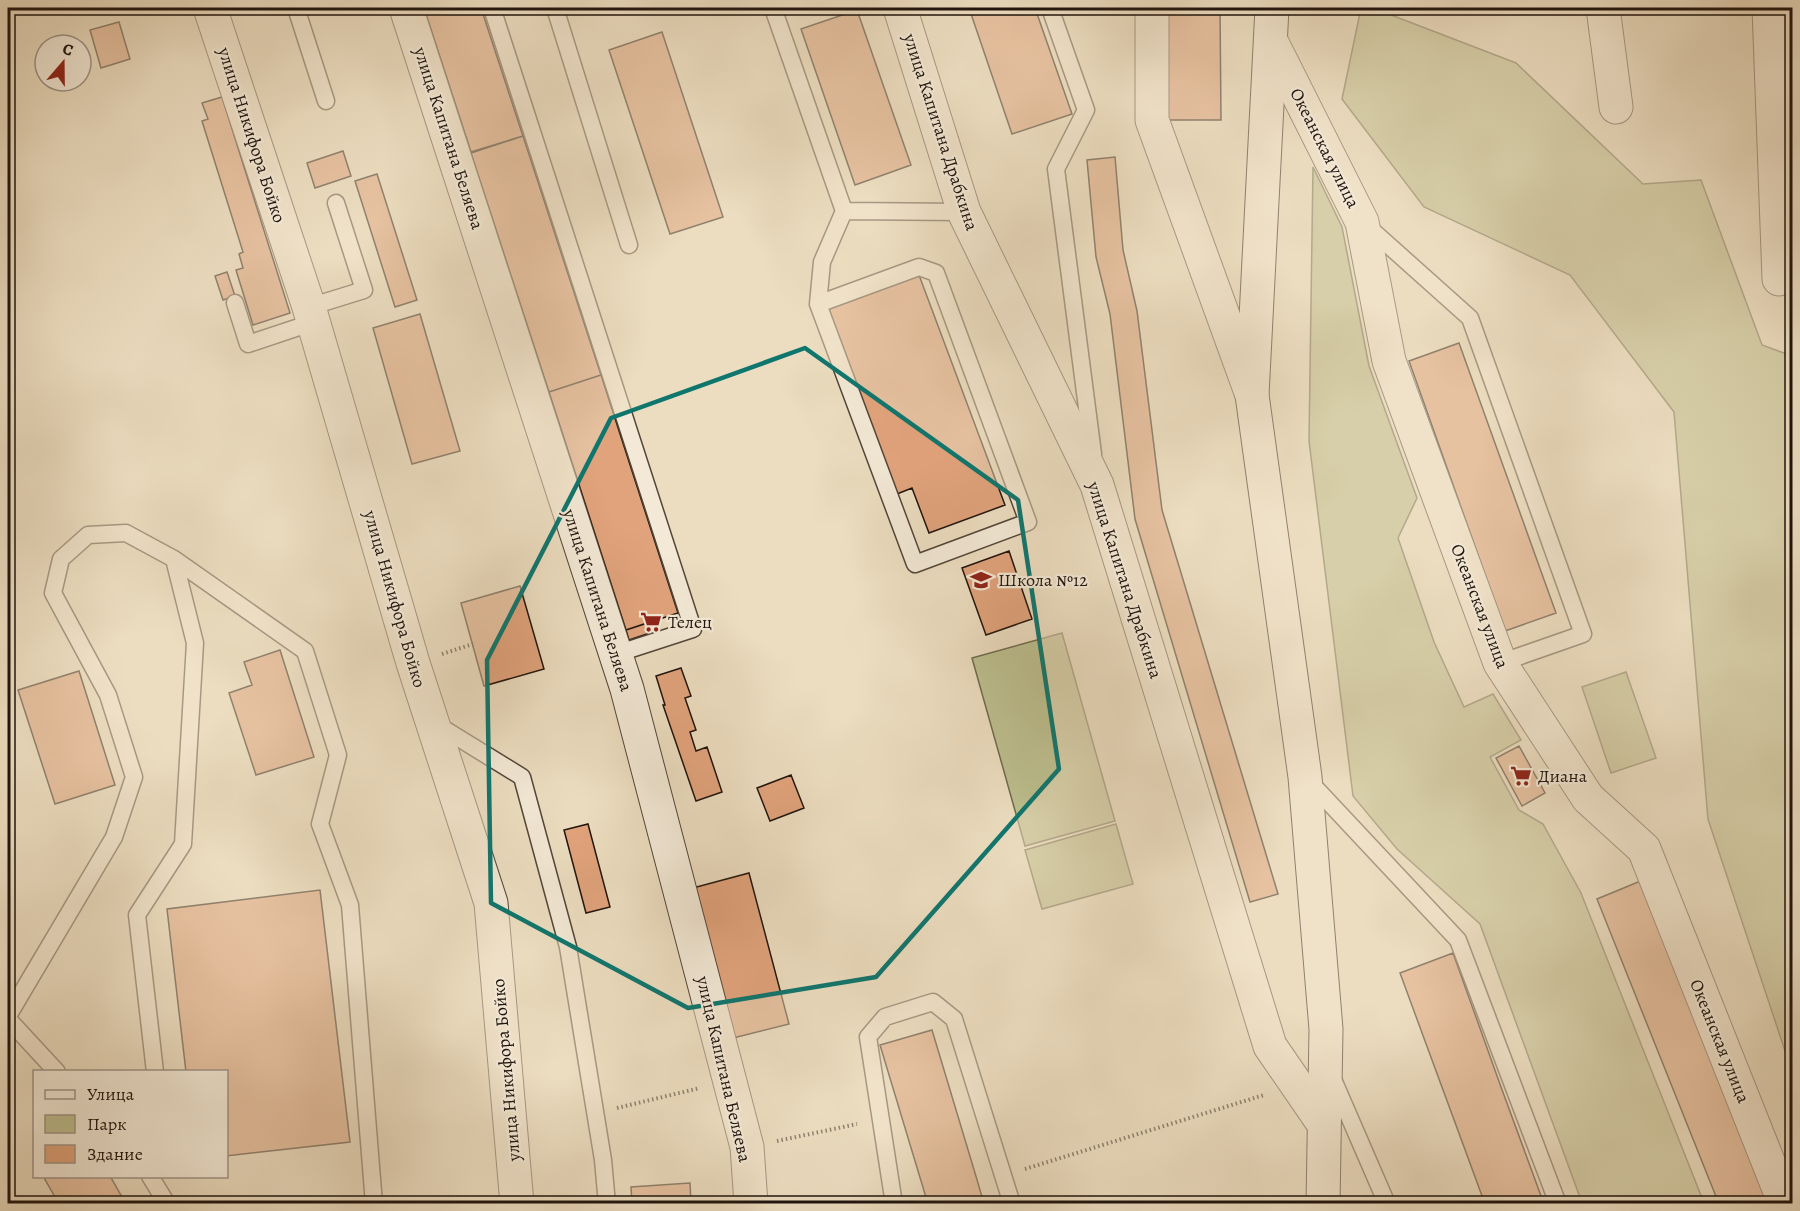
<svg xmlns="http://www.w3.org/2000/svg" width="1800" height="1211" font-family="Alegreya,serif">
	<style>
		.green { fill: #bdbf8f; stroke: #6e6a4e; stroke-width: 1.5 }
		.building { fill: #e1a37c; stroke: #1f140e; stroke-width: 1.5 }
		.lines { fill: none; stroke-linecap: round; stroke-linejoin: round }
		.service-casing { stroke: #52463a; stroke-width: 19 }
		.minor-casing { stroke: #52463a; stroke-width: 35 }
		.secondary-casing { stroke: #1f140e; stroke-width: 35 }
		.path { stroke: #1f140e; stroke-width: 4; stroke-dasharray: 1.5 3; stroke-linecap: butt }
		.service { stroke: #f3e9d6; stroke-width: 16 }
		.minor { stroke: #f3e9d6; stroke-width: 33 }
		.secondary { stroke: #f3e9d6; stroke-width: 33 }
		.marked { fill: none; stroke: #0f766e; stroke-width: 4.5; stroke-linejoin: round }
		.labels { text-anchor: middle; dominant-baseline: central; stroke-width: 4.5; stroke-linejoin: round; paint-order: stroke }
		.street-label { font-size: 18px; fill: #1f140e; stroke: #f3e9d6 }
		.poi-label { font-size: 18px; fill: #1f140e; stroke: #f3e9d6; text-anchor: start }
	</style>
	<rect width="100%" height="100%" fill="#ecddc0"/>
	<filter id="stains"><feTurbulence type="fractalNoise" baseFrequency=".00333" numOctaves="4"/><feColorMatrix values="0 0 0 0 .2 0 0 0 0 .09 0 0 0 0 .02 0 0 0 .5 -.17"/></filter>
	<radialGradient id="worn" r=".72"><stop offset=".6" stop-color="#630" stop-opacity="0"/><stop offset="1" stop-color="#630" stop-opacity=".3"/></radialGradient>
	<path class="green" d="M1361 8H1373L1516 63 1643 184 1701 180 1762 345 1792 356V1072L1708 819 1674 412 1570 275 1424 207 1342 99Z
		M1313 167 1342 227 1369 366 1417 498 1398 538 1434 642 1464 707 1493 694 1521 740 1490 757 1519 810 1543 824 1581 893 1704 1203H1582L1480 924 1397 849 1353 796 1309 441Z
		M1062 633 1115 821 1025 846 972 658Z
		M1626 672 1656 758 1611 773 1582 687Z
		M1116 824 1133 884 1042 909 1025 850Z"/>
	<path class="building" d="M424 8H481L523 136 471 152Z
		M969 8H1035L1072 114 1012 134Z
		M1166 8H1220L1221 120H1167Z
		M857 10 911 165 855 185 801 29Z
		M119 22 130 59 101 68 90 30Z
		M662 32 723 217 670 234 609 50Z
		M222 97 290 313 253 325 236 270 243 268 239 254 243 252 202 121 208 119 202 103Z
		M523 136 601 375 549 392 471 153Z
		M343 151 351 176 315 188 307 163Z
		M1115 157 1123 250 1137 311 1162 510 1278 894 1250 902 1135 519 1110 314 1096 257 1087 160Z
		M377 174 417 300 395 307 355 181Z
		M227 272 235 296 223 300 215 276Z
		M919 275 1005 505 929 533 912 488 897 494 828 309Z
		M420 314 460 451 412 464 373 328Z
		M1459 343 1556 613 1505 631 1409 361Z
		M601 375 678 613 626 630 549 392Z
		M1009 551 1032 619 986 635 962 568Z
		M520 586 544 669 484 686 461 603Z
		M647 623 650 633 629 640 626 630Z
		M280 650 314 757 256 775 229 693 252 685 244 662Z
		M681 668 691 696 685 698 696 730 690 732 696 751 707 747 722 792 696 801 663 705H665L656 676Z
		M79 671 115 785 55 804 18 690Z
		M1519 746 1545 793 1522 806 1496 758Z
		M791 775 804 808 770 821 757 788Z
		M588 824 610 907 586 913 564 830Z
		M749 873 789 1024 729 1039 689 889Z
		M1643 880 1773 1204H1719L1597 899Z
		M320 890 350 1142 226 1156V1072H186L167 909Z
		M1453 953 1501 1087 1544 1204H1485L1400 973Z
		M932 1030 978 1183 984 1204H928L880 1045Z
		M43 1176H110L126 1204H59Z
		M690 1183 691 1204H632L631 1187Z"/>
	<g class="lines">
		<defs>
			<path id="service" d="M296 8 326 101
				M492 8 693 629 616 654
				M555 8 629 245
				M773 8 844 211 964 212
				M1050 8 1086 110 1056 169 1093 454
				M1366 225 1470 318 1583 634 1500 663
				M235 303 248 344 314 322
				M818 304 919 267 936 273 1028 522 915 564 818 304 822 262 844 211
				M309 307 364 290 336 203
				M436 724 522 777 568 947 603 1160 607 1204
				M1308 780 1458 940 1558 1204
				M8 1016 114 837 134 777 108 695 53 593 61 559 88 535 126 533 174 559 305 651 338 755 320 824 350 905 374 1204
				M8 1019 57 1072
				M155 1072 137 915 183 844 195 643 174 559
				M1332 1077 1387 1204
				M150 1176 167 1204
				M894 1204 868 1037 885 1017 933 1002 954 1019 1012 1204"/>
			<path id="minor" d="M210 8 309 307 413 663 491 903 517 1204
				M406 8 627 689 747 1147 751 1204
				M900 8 964 212 1097 485 1270 1046 1323 1123
				M1152 8V120L1252 395
				M1603 8 1616 107
				M1769 8 1779 279
				M1271 41 1362 222 1389 361 1500 663 1588 798 1644 849 1785 1204"/>
			<path id="secondary" d="M1272 8 1252 395 1305 777 1326 1029 1323 1204"/>
		</defs>
		<use href="#service" class="service-casing"/>
		<use href="#minor" class="minor-casing"/>
		<use href="#secondary" class="secondary-casing"/>
		<path class="path" d="M442 654 473 644
			M617 1108 700 1088
			M777 1141 857 1124
			M1025 1169 1264 1095"/>
		<use href="#service" class="service"/>
		<use href="#minor" class="minor"/>
		<use href="#secondary" class="secondary"/>
	</g>
	<path d="M0 0H1800V1211H0ZM805 348 1018 500 1059 769 876 977 688 1008 491 903 487 660 611 418Z" fill="#ecddc0" fill-opacity=".55" fill-rule="evenodd"/>
	<path class="marked" d="M805 348 1018 500 1059 769 876 977 688 1008 491 903 487 660 611 418Z"/>
	<defs>
		<symbol id="school-bare" viewBox="-9 -9 18 18"><path d="M0-5L7-2L0 1L-7-2ZM-4 1L0 2.5L4 1V4Q0 6-4 4Z" fill="#8f2418" stroke="#f3e9d6" stroke-width="2.5" paint-order="stroke"/></symbol>
		<symbol id="supermarket-bare" viewBox="-9 -9 18 18"><path d="M-6-5.5h2.5l.6 2H6L4.5 2H-2.5L-4.4-4H-6ZM-1.5 3.2a1.3 1.3 0 1 0 .1 0ZM3 3.2a1.3 1.3 0 1 0 .1 0Z" fill="#8f2418" stroke="#f3e9d6" stroke-width="2.5" paint-order="stroke"/></symbol>
	</defs>
	<g fill-rule="evenodd">
		<use href="#school-bare" x="966" y="565" width="30" height="30"/>
		<use href="#supermarket-bare" x="636" y="607" width="30" height="30"/>
		<use href="#supermarket-bare" x="1506" y="761" width="30" height="30"/>
	</g>
	<g class="labels">
		<g class="street-label">
			<text transform="translate(941 132) rotate(72)">улица Капитана Драбкина</text>
			<text transform="translate(252 135) rotate(72)">улица Никифора Бойко</text>
			<text transform="translate(449 138) rotate(72)">улица Капитана Беляева</text>
			<text transform="translate(1325 148) rotate(63)">Океанская улица</text>
			<text transform="translate(1125 580) rotate(72)">улица Капитана Драбкина</text>
			<text transform="translate(395 599) rotate(74)">улица Никифора Бойко</text>
			<text transform="translate(598 600) rotate(72)">улица Капитана Беляева</text>
			<text transform="translate(1480 606) rotate(69)">Океанская улица</text>
			<text transform="translate(1720 1041) rotate(68)">Океанская улица</text>
			<text transform="translate(724 1069) rotate(77)">улица Капитана Беляева</text>
			<text transform="translate(506 1070) rotate(-95)">улица Никифора Бойко</text>
		</g>
		<g class="poi-label">
			<text x="998" y="580">Школа №12</text>
			<text x="668" y="622">Телец</text>
			<text x="1538" y="776">Диана</text>
		</g>
	</g>
	<rect width="1800" height="1211" fill="none" stroke="#ecddc0" stroke-width="30"/>
	<rect x="9" y="9" width="1782" height="1193" fill="none" stroke="#1f140e" stroke-width="3"/>
	<rect x="15" y="15" width="1770" height="1181" fill="none" stroke="#1f140e" stroke-width="1.5"/>
	<rect x="33" y="1070" width="195" height="108" fill="#f3e9d6" stroke="#9e9486" stroke-width="1.5"/>
	<rect x="45" y="1090" width="30" height="9" fill="#f3e9d6" stroke="#9e9486" stroke-width="1.5"/>
	<text x="87" y="1100" font-size="18" fill="#1f140e">Улица</text>
	<rect x="45" y="1115" width="30" height="18" fill="#bdbf8f" stroke="#9e9486" stroke-width="1.5"/>
	<text x="87" y="1130" font-size="18" fill="#1f140e">Парк</text>
	<rect x="45" y="1145" width="30" height="18" fill="#e1a37c" stroke="#9e9486" stroke-width="1.5"/>
	<text x="87" y="1160" font-size="18" fill="#1f140e">Здание</text>
	<g transform="translate(63 63) rotate(20)"><circle r="28" fill="#f3e9d6" stroke="#9e9486" stroke-width="1.5"/>
	<path d="M0-4.5L10 22L0 15L-10 22Z" fill="#8f2418"/>
	<text y="-9" font-size="16" font-weight="bold" text-anchor="middle" fill="#1f140e">С</text>
	</g>
	<rect width="100%" height="100%" filter="url(#stains)"/>
	<rect width="100%" height="100%" fill="url(#worn)"/>
</svg>
